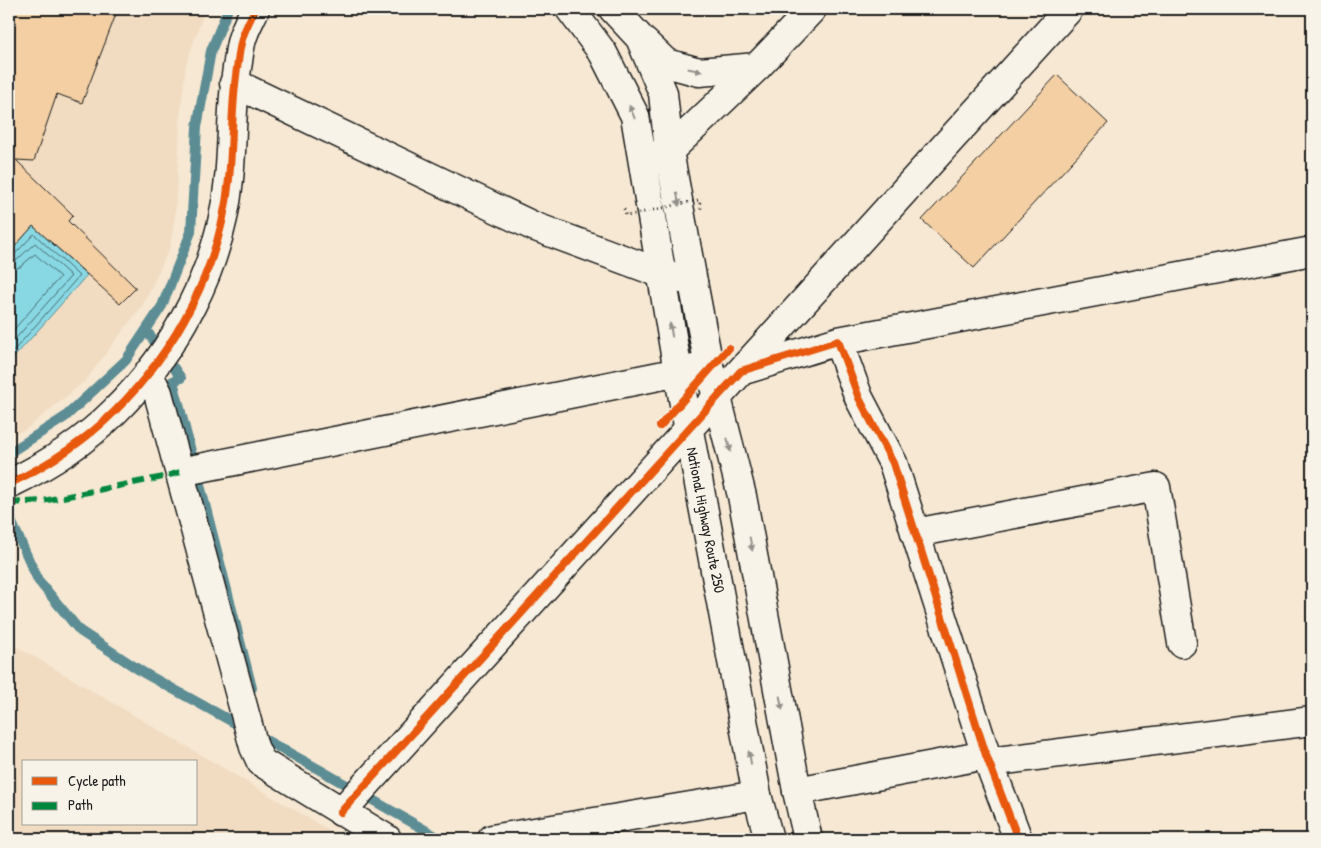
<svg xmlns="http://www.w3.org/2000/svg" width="1321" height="848" font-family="'Patrick Hand',sans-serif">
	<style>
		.built { fill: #f1dcc2; fill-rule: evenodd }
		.water { fill: #88d8e4; stroke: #5d8d94 }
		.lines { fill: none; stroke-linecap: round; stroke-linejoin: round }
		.shore { stroke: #47676c; stroke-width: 1 }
		.stream { stroke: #5d8d94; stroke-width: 10 }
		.building { fill: #f3cfa3; stroke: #1c1c1c }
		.street-casing { stroke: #1c1c1c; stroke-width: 31 }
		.secondary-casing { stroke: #1c1c1c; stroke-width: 31 }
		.highway-casing { stroke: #1c1c1c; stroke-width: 31 }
		.street { stroke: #f7f3e8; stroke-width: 28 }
		.secondary { stroke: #f7f3e8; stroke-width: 28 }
		.highway { stroke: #f7f3e8; stroke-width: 28 }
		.path-bridge { stroke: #1c1c1c; stroke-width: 3; stroke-dasharray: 1 4; stroke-linecap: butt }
		.quiet { stroke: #00873e; stroke-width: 6; stroke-dasharray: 12 6; stroke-linecap: butt }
		.cycleway-casing { stroke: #f7f3e8; stroke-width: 11 }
		.cycleway { stroke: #e8590c; stroke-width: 8 }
		.oneway { fill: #94928c }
		.labels { text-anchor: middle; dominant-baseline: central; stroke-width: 4; stroke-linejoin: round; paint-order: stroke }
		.street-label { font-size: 15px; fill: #1c1c1c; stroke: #f7f3e8 }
	</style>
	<rect width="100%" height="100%" fill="#f6e8d3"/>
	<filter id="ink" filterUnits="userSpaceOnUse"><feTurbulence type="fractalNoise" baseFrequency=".02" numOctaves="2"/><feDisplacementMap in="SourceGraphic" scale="10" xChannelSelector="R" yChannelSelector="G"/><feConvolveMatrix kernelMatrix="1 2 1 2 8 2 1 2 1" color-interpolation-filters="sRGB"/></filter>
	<g filter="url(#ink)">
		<path class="built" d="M9 9H205L186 65 181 107 175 215 170 247 144 303 85 381 25 430 9 436Z
			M9 642 344 839H9ZM24 762H196V824H24Z"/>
		<path class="water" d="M33 226 87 275 9 363V253Z"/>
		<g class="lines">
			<path class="shore" d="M9 256 14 255 34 234 79 276 9 356
				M9 262 17 260 35 243 71 276 9 346
				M9 270 20 267 35 254 60 277 9 335"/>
			<path class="stream" d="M146 330 154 341
				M174 368 181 378 173 381 193 459
				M9 453 65 417 126 360 162 306 191 232 197 127 211 51 228 9
				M198 477 252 688
				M9 516 38 580 80 631 144 673 320 770 441 839"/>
		</g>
		<path class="building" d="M9 9H118L82 103 57 94 34 161 16 160 73 215 68 221 136 288 120 304 33 226 9 253Z
			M1057 75 1108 123 974 268 922 220Z"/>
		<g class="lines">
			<defs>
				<path id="street" d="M234 83 533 226 660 273 693 282
					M838 341 1312 251
					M741 371 1069 9
					M148 373 158 393 254 747 261 762 387 839
					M180 472 709 366
					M9 484C46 466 85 441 114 412 176 351 221 266 229 179 233 140 231 101 238 62 239 54 240 44 243 36 246 27 251 18 255 9
					M915 533 1156 487 1182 643
					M989 762 1312 721
					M797 791 986 755
					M341 812 741 371 838 341 859 398 893 463 986 755 1018 839
					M492 839 757 795"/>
				<path id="secondary" d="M651 157 669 151 757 67 812 9"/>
				<path id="highway" d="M570 9 603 53 635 116 678 372 757 795 769 839
					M613 9 640 38 663 93 669 151 693 282 709 366 742 496 797 791 808 839
					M644 42 666 63 699 72 757 67"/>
			</defs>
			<use href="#street" class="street-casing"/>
			<use href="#secondary" class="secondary-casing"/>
			<use href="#highway" class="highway-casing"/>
			<use href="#street" class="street"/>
			<use href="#secondary" class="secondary"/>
			<use href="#highway" class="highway"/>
			<path class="path-bridge" d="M624 209 626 216 699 200 701 209"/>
			<path class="quiet" d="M9 503 43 501 163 477 180 472"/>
			<defs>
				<path id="cycleway" d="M660 426 729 348
					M9 484C46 466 85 441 114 412 176 351 221 266 229 179 233 140 231 101 238 62 239 54 240 44 243 36 246 27 251 18 255 9
					M341 812 741 371 838 341 859 398 893 463 986 755 1018 839"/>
			</defs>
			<use href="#cycleway" class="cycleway-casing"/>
			<use href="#cycleway" class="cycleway"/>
		</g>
		<defs><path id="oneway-solid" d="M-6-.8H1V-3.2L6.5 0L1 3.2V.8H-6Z" transform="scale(1.25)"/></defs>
		<g class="oneway">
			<use href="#oneway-solid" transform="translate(695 70) rotate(12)"/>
			<use href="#oneway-solid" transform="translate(632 112) rotate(-113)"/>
			<use href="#oneway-solid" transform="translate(678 199) rotate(80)"/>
			<use href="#oneway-solid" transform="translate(671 330) rotate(-100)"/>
			<use href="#oneway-solid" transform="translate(729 445) rotate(76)"/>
			<use href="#oneway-solid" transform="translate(751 544) rotate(79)"/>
			<use href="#oneway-solid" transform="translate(781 703) rotate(79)"/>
			<use href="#oneway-solid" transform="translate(750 758) rotate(-101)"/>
		</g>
	</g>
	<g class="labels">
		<g class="street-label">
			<text transform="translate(706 520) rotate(79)">National Highway Route 250</text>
		</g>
	</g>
	<rect width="1321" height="848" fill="none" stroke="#f7f3e8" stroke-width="30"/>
	<rect x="15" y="15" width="1291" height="818" fill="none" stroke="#1c1c1c" stroke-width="2" filter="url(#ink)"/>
	<rect x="22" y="760" width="175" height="65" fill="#f7f3e8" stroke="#9f9d96"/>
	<rect x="32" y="777" width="25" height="8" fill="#e8590c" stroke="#9f9d96"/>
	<text x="68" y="786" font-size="15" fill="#1c1c1c">Cycle path</text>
	<rect x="32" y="802" width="25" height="8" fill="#00873e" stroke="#9f9d96"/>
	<text x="68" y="810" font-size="15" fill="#1c1c1c">Path</text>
</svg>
